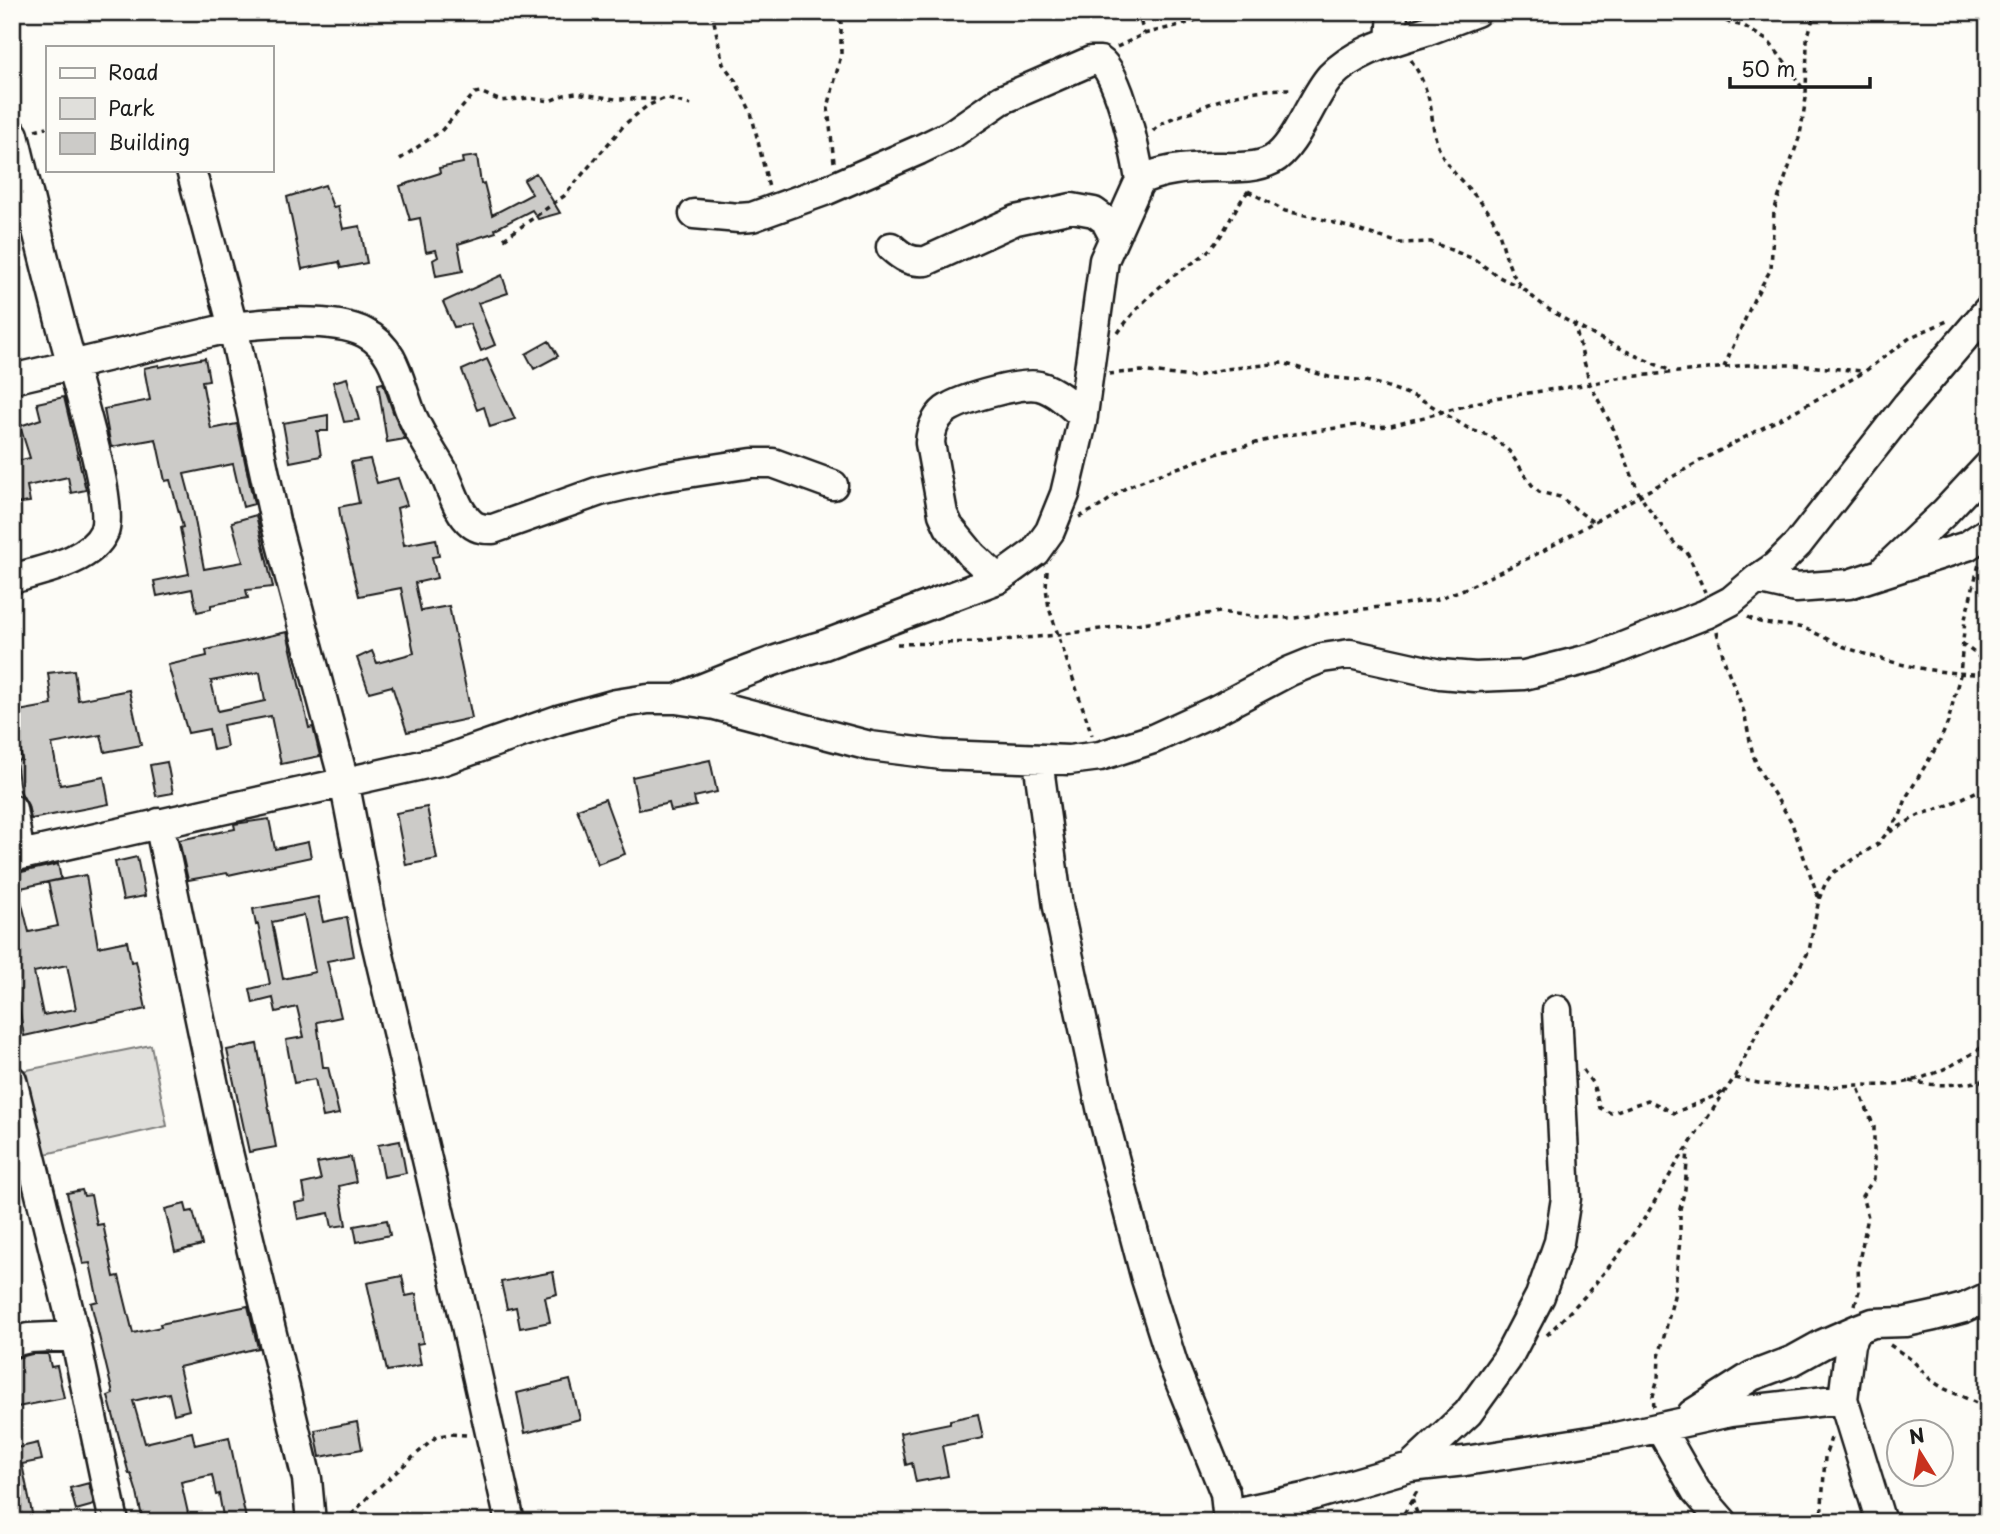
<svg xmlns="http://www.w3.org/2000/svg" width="2000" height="1534" font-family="'Playpen Sans',sans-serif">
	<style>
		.green { fill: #e0dfdb; stroke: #7e7e7c; stroke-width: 2 }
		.building { fill: #cccbc8; stroke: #1c1c1c; stroke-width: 2; fill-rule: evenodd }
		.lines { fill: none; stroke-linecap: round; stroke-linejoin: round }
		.minor-casing { stroke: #1c1c1c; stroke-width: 33 }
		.path { stroke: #1c1c1c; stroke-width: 3.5; stroke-dasharray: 5 5; stroke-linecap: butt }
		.minor { stroke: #fdfcf7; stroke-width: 28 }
	</style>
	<rect width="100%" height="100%" fill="#fdfcf7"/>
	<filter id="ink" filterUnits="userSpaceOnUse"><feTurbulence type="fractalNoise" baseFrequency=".0143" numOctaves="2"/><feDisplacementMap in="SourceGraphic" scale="14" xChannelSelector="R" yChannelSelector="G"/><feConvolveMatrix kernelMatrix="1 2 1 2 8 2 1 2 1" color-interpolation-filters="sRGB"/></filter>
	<g filter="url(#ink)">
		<path class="green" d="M151 1045 167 1126 41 1155 22 1071Z"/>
		<path class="building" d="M477 156 481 184 484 183 492 215 532 194 524 180 536 173 560 213 538 219 532 210 495 229 496 232 458 244 463 271 436 276 433 260 438 257 436 250 426 252 420 218 410 220 400 186 440 173 439 168 463 163 462 158Z
			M325 185 333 207 338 206 343 229 360 226 367 263 341 268 339 262 302 269 287 197Z
			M502 275 508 293 478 303 495 345 481 351 470 324 454 327 443 302Z
			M549 341 558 356 534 369 526 354Z
			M205 358 209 380 202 381 211 429 237 424 254 504 243 507 233 464 184 474 192 504 204 569 243 562 232 522 256 515 273 587 246 590 248 598 211 605V609L197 612 192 589 157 596 154 581 189 574 180 528 183 527 170 480 165 481 156 439 111 447 104 409 150 400 144 368 159 365V367Z
			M487 359 515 419 490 427 484 407 477 410 462 370Z
			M347 378 359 420 344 422 333 382Z
			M383 383 393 412 405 439 387 442 378 384Z
			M64 397 86 490 71 493 68 477 27 486 30 502 14 504 12 485H16L12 462 30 458 20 426 41 419 37 403Z
			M328 415V431H317L321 456 290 462 283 423Z
			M370 459 377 483 398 478 407 505 397 508 404 545 436 539 439 556 432 557 437 578 415 583 421 611 449 606 472 718 407 732 392 686 369 692 357 658 372 651 377 663 414 653 401 588 359 596 341 522 339 507 359 503 351 462Z
			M287 632 309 728 313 727 320 756 281 764 271 716 223 725 227 747 213 750 209 729 188 733 168 665 207 656 206 650ZM260 672 265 701 218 711 211 681Z
			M74 670 78 700 129 690 141 745 105 752 101 735 52 744 60 785 104 777 109 804 31 819 28 805 20 791 16 761 22 760 13 712 52 705 48 673Z
			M710 760 717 792 694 797 696 806 671 811 669 803 639 810 632 777Z
			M167 762 173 793 156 796 150 765Z
			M605 799 625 854 598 864 577 809Z
			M427 807 437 859 406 865 396 813Z
			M269 819 275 849 308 842 311 857 228 875 227 873 188 880 179 840 235 829 234 824Z
			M137 857 145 896 123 900 115 862Z
			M58 864 61 879 21 888 17 873Z
			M86 875 98 947 127 941 131 962 136 961 146 1009 24 1036 12 966V960L15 959 12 944V889L18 888 29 932 58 926 48 882ZM67 965 76 1009 43 1015 34 972Z
			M318 897 323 922 347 917 354 956 327 961 341 1017 317 1022 323 1067H328L339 1114 323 1117 315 1079 294 1083 286 1040 304 1037 297 1007 276 1012 273 998 253 1003 250 989 270 984 258 924 256 925 253 909ZM304 915 315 972 283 979 272 922Z
			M257 1044 276 1147 249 1152 227 1050Z
			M400 1141 406 1173 384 1177 378 1145Z
			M351 1157 356 1182 339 1186 346 1225 332 1227 329 1213 298 1219 295 1203 306 1201 303 1184 321 1180 317 1163Z
			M82 1190 84 1196 91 1195 97 1225 103 1224 114 1277 119 1276 133 1333 161 1327 160 1324 248 1306 258 1348 179 1367 189 1410 174 1414 169 1393 133 1401 145 1443 192 1432 195 1445 229 1437 246 1519 224 1522 219 1494 216 1495 212 1475 181 1482 190 1522H143L137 1493 131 1474H129L108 1396 113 1394 91 1303 98 1301 90 1263 83 1264 67 1193Z
			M185 1204 187 1212 193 1211 202 1245 175 1252 165 1209Z
			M387 1220 390 1235 357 1242 354 1226Z
			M553 1272 557 1294 545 1297 550 1322 520 1328 516 1307 507 1309 501 1282Z
			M402 1276 406 1296 416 1294 423 1343 417 1344 421 1365 387 1371 367 1283Z
			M32 1354H48L51 1367 57 1366 64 1398 12 1408V1359Z
			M570 1380 580 1419 525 1433 517 1393Z
			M978 1414 983 1438 942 1446 948 1476 916 1482 912 1463 906 1465 900 1433 950 1423V1420Z
			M357 1422 362 1449 320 1457 315 1430Z
			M38 1443 42 1460 22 1464 33 1518 18 1521 12 1494V1449Z
			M89 1483 94 1505 76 1510 70 1488Z"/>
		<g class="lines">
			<defs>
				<path id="minor" d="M1391 42 1393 12
					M191 170 233 327C266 323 335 317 365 333 398 350 399 387 413 418 421 436 432 452 442 469 451 486 456 511 472 524 478 529 485 529 493 529L600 491 661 477 752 463H773L833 485
					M694 214 739 218 752 217 827 190 919 150 952 134 1001 100 1091 61H1100C1120 74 1136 155 1140 180
					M891 247C903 258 910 262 926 261L1016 220 1072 208 1094 212 1105 220 1113 235
					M12 379 233 327 275 521 344 781 372 925 465 1321 510 1522
					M1886 568 1944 513 1988 466
					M12 579C41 570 90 562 104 532 116 504 73 372 64 336 46 269 30 202 14 135
					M998 579 972 555 949 527 943 514 930 443C931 428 937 414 950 407 966 398 1021 382 1039 386 1055 390 1071 405 1083 416
					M1757 579 1796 588 1849 584 1967 546 1988 532
					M676 699C725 679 773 659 824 645L998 579 1035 552 1050 531 1065 494 1082 422 1104 260 1140 180C1162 170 1190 167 1214 167 1233 167 1255 169 1272 160 1295 148 1312 97 1330 77 1356 50 1391 42 1426 31 1443 25 1459 18 1476 12
					M1038 760 1058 907 1102 1112 1146 1279 1173 1364 1225 1493 1228 1522
					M12 809 20 855
					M159 823 227 1148 307 1479 311 1522
					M12 857 444 760 558 720 616 704 648 699H676L715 705 870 746 942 755 1069 760 1100 756 1153 739 1216 710 1290 671 1322 658 1350 654 1440 674 1475 677 1524 675 1597 657 1706 614 1731 601 1757 579 1776 566 1798 544 1907 405 1988 310
					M12 1080 75 1336 114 1522
					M12 1342 29 1338 75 1336
					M1692 1414 1752 1376 1794 1360 1823 1344 1860 1328
					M1660 1428 1696 1491 1723 1522
					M1410 1467 1468 1413 1507 1359 1540 1296 1559 1242 1566 1198 1557 1010
					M1229 1514 1304 1498 1410 1467 1465 1461 1616 1437 1730 1412 1843 1399
					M1881 1522 1843 1399 1850 1344 1854 1334 1860 1328 1873 1323 1906 1322 1934 1316 1964 1308 1988 1297"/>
			</defs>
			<use href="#minor" class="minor-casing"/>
			<path class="path" d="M712 12 723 64 735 80 751 112 769 188
				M1143 12 1141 23 1144 34
				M1228 12H1232
				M1708 12 1730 23 1744 26 1768 41 1785 62 1805 92
				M1117 47 1144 34 1192 22 1210 12
				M1411 60C1421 75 1428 92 1431 109 1433 124 1434 138 1440 151 1452 176 1475 192 1490 214 1503 233 1503 259 1516 279 1538 314 1632 354 1671 371
				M35 130 47 127
				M1153 131C1165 118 1182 116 1197 109 1232 94 1255 89 1294 89
				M400 159 441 131 475 93 480 92 501 101 529 98 550 101 564 95 576 93 616 99H658
				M834 162 828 108 841 55V12
				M1248 191 1285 211 1315 217 1400 243 1431 242 1474 259 1499 277 1520 287
				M504 239 564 196 625 124 647 106 665 98 691 105
				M1574 323 1590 384 1614 430 1640 496 1671 539 1678 547 1687 552 1705 592
				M1118 333C1132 313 1148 296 1167 281 1181 269 1199 261 1211 248 1228 230 1234 206 1251 188
				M1724 367 1754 299 1771 269 1774 211 1800 135 1806 98 1807 39 1815 12
				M1109 374 1141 371 1192 377 1225 369 1283 363 1329 377 1366 381 1385 386 1419 398 1471 430 1491 436 1509 451 1532 485 1539 492 1560 497 1593 522
				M1079 517 1099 507 1127 487 1144 480 1219 453 1282 436 1357 425 1373 427 1391 426 1494 398 1590 384 1617 378 1747 365H1795L1862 371
				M1047 571 1046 588 1049 608 1092 735
				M1748 617C1764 627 1787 623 1806 629 1819 634 1832 642 1845 647 1891 664 1939 675 1988 674
				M1717 632 1725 663 1744 712 1753 755 1760 772 1791 821 1819 899
				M1962 643 1988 664
				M897 644 981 642 1058 635 1220 612 1259 617 1294 618 1435 600 1464 589 1543 551 1700 461 1821 397 1864 372 1911 337 1947 321
				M1890 832 1919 815 1944 807 1988 786
				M1583 1070 1593 1084 1600 1108 1611 1113 1648 1100 1674 1113 1724 1092
				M1735 1078C1778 1089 1814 1088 1857 1085 1870 1085 1883 1086 1895 1084 1928 1080 1961 1062 1988 1043
				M1910 1081C1935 1087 1962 1085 1988 1080
				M1855 1305 1859 1291 1858 1266 1868 1217 1862 1196 1874 1179V1127L1857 1085
				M1547 1335 1585 1296 1616 1258 1646 1216 1677 1163 1734 1078 1770 1008 1788 986 1809 951 1819 899 1826 882 1834 872 1879 843 1900 816 1907 796 1940 741 1948 722 1960 675 1965 619 1979 564
				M1890 1345 1912 1360 1932 1381 1945 1389 1988 1408
				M1654 1407 1653 1396 1658 1378 1659 1357 1674 1296 1680 1240V1209L1685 1189 1688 1149
				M1412 1499 1420 1522
				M345 1522 369 1496 436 1437 449 1434 466 1435
				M1399 1522 1419 1488
				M1821 1522 1825 1457 1831 1438"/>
			<use href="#minor" class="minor"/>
		</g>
	</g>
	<rect width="2000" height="1534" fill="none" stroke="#fdfcf7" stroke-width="42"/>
	<rect x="21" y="21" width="1958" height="1492" fill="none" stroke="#1c1c1c" stroke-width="2.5" filter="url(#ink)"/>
	<rect x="46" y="46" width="228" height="126" fill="#fdfcf7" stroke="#a3a29f" stroke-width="2"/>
	<rect x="60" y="68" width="35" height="10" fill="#fdfcf7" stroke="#a3a29f" stroke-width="2"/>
	<text x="108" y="80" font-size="21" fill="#1c1c1c">Road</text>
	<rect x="60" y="98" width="35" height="21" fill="#e0dfdb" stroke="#a3a29f" stroke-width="2"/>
	<text x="108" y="116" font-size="21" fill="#1c1c1c">Park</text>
	<rect x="60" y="133" width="35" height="21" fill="#cccbc8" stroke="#a3a29f" stroke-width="2"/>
	<text x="108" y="150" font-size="21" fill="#1c1c1c">Building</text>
	<g transform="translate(1920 1453) rotate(349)"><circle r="33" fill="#fdfcf7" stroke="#a3a29f" stroke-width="2"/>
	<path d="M0-5L12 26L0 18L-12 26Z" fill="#c8321e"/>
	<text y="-10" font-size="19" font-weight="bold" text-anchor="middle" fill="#1c1c1c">N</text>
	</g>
	<path d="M1730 77v10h140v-10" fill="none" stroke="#1c1c1c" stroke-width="3.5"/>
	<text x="1741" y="77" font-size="21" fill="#1c1c1c" stroke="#fdfcf7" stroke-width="5" paint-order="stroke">50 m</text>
</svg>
